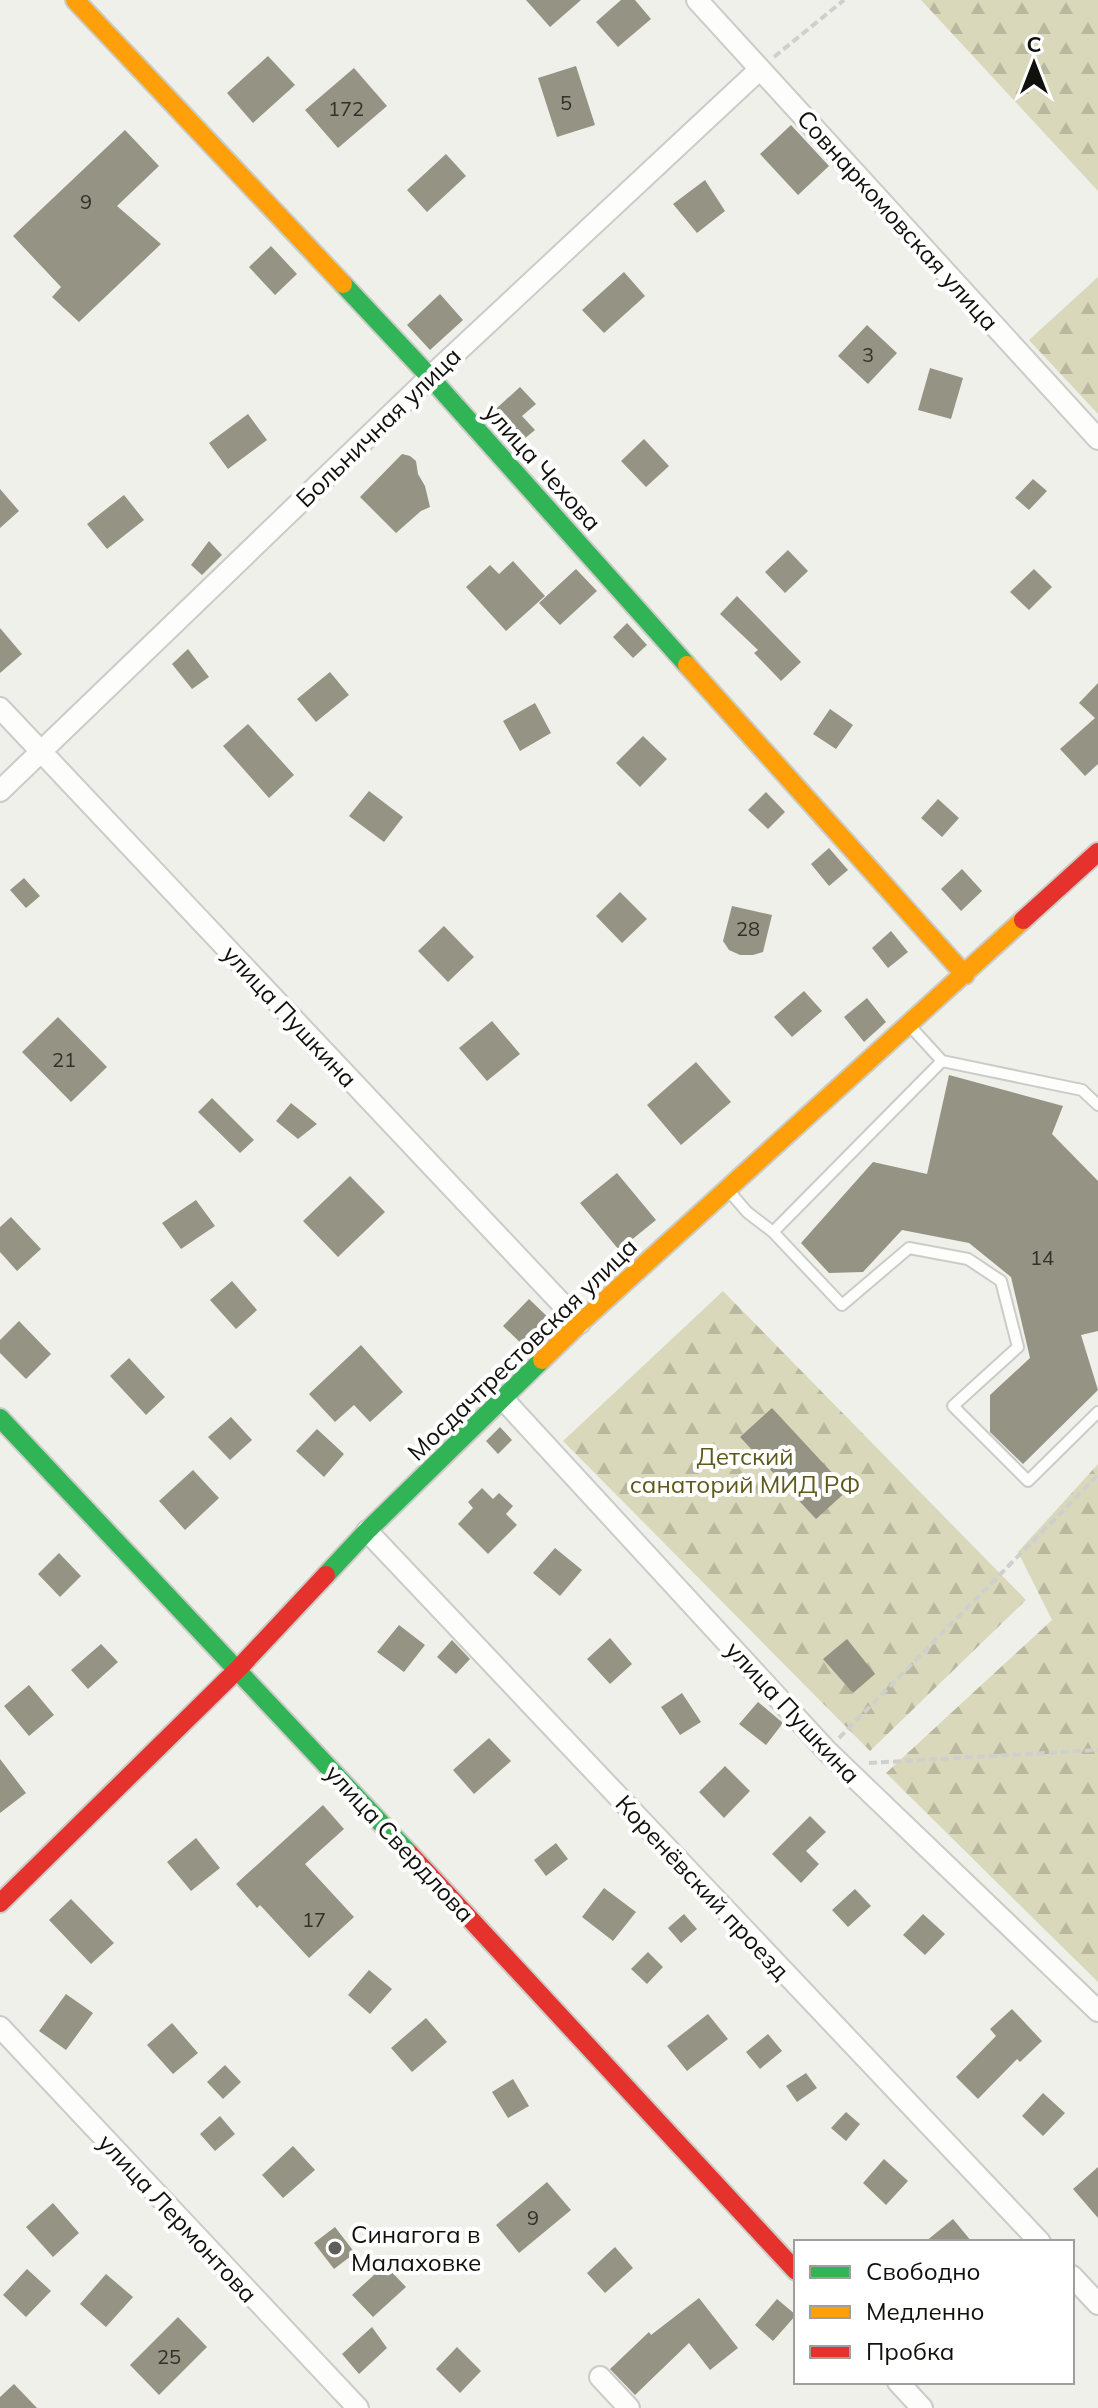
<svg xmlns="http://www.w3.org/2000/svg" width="1098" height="2408" font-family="Mulish,sans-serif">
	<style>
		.forest { fill: url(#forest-firs) }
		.building { fill: #949384 }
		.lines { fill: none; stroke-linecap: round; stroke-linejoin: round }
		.lane-casing { stroke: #cbcbc7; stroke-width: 14 }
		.street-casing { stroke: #cbcbc7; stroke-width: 24 }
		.fast-casing { stroke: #cbcbc7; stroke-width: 22 }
		.slow-casing { stroke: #cbcbc7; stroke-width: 22 }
		.jam-casing { stroke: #cbcbc7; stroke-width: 22 }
		.path { stroke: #cfcfcd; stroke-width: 4; stroke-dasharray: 8 4; stroke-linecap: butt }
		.lane { stroke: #fdfdfc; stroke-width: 10 }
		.street { stroke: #fdfdfc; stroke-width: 20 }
		.fast { stroke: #30b455; stroke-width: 18 }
		.slow { stroke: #ff9f0a; stroke-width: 18 }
		.jam { stroke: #e5322d; stroke-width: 18 }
		.poi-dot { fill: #5e5e5a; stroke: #fff; stroke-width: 3 }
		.labels { text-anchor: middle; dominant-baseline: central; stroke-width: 8; stroke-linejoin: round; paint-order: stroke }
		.number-label { font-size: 20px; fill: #31312a }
		.street-label { font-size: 24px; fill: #10100c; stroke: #fff }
		.park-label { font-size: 24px; fill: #5e5a1d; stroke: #fff }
		.poi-label { font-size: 24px; fill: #10100c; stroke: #fff; text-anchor: start }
	</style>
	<defs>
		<pattern id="forest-firs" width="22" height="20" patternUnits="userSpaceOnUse" patternTransform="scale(2)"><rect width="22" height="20" fill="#d9d8ba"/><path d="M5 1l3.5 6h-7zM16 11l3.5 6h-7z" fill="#b9b89f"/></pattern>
	</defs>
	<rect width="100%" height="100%" fill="#f0f0eb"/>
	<path class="forest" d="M921 0H1098V191Z
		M1098 277V414L1029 340Z
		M723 1291 1026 1600 870 1751 563 1441Z
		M1098 1464V1982L886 1773 1052 1620 1018 1552Z"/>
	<path class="building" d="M526 0H581L550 27Z
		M621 0H635L651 19 618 47 596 22Z
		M268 56 295 85 253 123 227 93Z
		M576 66 595 125 557 137 538 78Z
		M354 68 387 106 338 148 305 110Z
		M791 125 829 166 798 195 760 154Z
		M125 130 159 166 117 206 161 244 79 322 52 297 61 287 13 236Z
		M446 154 466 176 427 212 407 190Z
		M705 180 725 211 697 233 673 204Z
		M271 246 297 274 275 295 249 267Z
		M624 272 645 296 604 333 582 310Z
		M440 294 463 320 430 350 407 325Z
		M867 325 897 353 868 384 838 356Z
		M930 368 963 378 951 419 918 410Z
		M520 387 536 404 522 416 535 430 518 444 506 431 503 433 488 416Z
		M248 414 267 440 228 469 209 443Z
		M644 439 669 466 646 487 621 461Z
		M402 454 410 456 416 461 418 474 425 486 430 507 421 511 396 533 360 497Z
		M1033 479 1047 491 1029 510 1015 498Z
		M0 489 19 511 0 528Z
		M124 495 144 520 107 549 87 524Z
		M209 541 222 555 202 575 191 565Z
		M788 550 808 571 785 593 765 572Z
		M513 561 545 596 506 631 466 587 490 565 499 574Z
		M576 569 597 591 560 625 539 603Z
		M1034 569 1052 587 1029 610 1010 592Z
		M737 596 801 662 781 681 754 653 758 650 720 614Z
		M627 623 647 645 633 658 613 637Z
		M0 628 22 654 0 673Z
		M188 649 209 677 192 689 172 664Z
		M330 672 349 695 316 722 297 699Z
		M1098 683V764L1085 776 1060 749 1095 718 1079 703Z
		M535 703 551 733 520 751 503 721Z
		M830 709 853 725 836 749 813 734Z
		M248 724 294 775 269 798 223 746Z
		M643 736 667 759 640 787 616 763Z
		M369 791 403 817 384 842 349 816Z
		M766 792 785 812 768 829 748 810Z
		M938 799 959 818 942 837 921 818Z
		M829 848 848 870 829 886 811 864Z
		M962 869 982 891 961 911 941 889Z
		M24 878 40 896 26 908 10 890Z
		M620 892 647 919 622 943 596 916Z
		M732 906 772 915 763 952 753 955H740L729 950 723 941Z
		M444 926 474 957 448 982 418 951Z
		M891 931 908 952 888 968 872 948Z
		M804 991 822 1011 792 1037 774 1017Z
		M867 998 886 1022 864 1042 844 1017Z
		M58 1017 107 1067 71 1102 22 1052Z
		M492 1021 520 1054 487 1081 459 1048Z
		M696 1062 731 1102 681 1145 647 1105Z
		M949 1075 1063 1106 1052 1134 1098 1181V1331L1081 1335 1098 1390 1023 1464 990 1432V1395L1030 1358 1011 1277 969 1243 902 1230 863 1272 829 1273 801 1243 873 1162 927 1174Z
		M212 1098 254 1140 240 1153 198 1112Z
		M291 1103 317 1124 298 1139 276 1121Z
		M617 1173 656 1220 619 1250 580 1203Z
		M350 1176 385 1212 338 1257 303 1221Z
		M196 1200 215 1226 181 1249 162 1223Z
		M11 1217 41 1249 17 1271 0 1252V1227Z
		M232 1281 257 1310 236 1329 210 1300Z
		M529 1299 555 1324 528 1350 503 1326Z
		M19 1321 51 1354 26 1379 0 1353V1340Z
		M361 1345 403 1392 370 1422 354 1405 335 1422 309 1394Z
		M129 1358 165 1397 146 1415 110 1376Z
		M772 1408 848 1490 816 1519 740 1437Z
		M231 1417 252 1440 230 1460 208 1437Z
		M500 1427 512 1440 498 1454 486 1441Z
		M317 1429 344 1454 324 1477 296 1451Z
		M193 1470 219 1498 185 1530 159 1501Z
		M482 1488 493 1499 499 1493 513 1506 506 1514 517 1525 488 1554 458 1524 473 1508 468 1502Z
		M555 1548 582 1570 560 1596 533 1573Z
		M59 1553 81 1576 60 1597 38 1574Z
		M399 1625 425 1645 404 1672 377 1652Z
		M610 1638 632 1664 610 1684 587 1659Z
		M847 1639 875 1674 853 1693 823 1659Z
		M452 1640 470 1659 456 1674 437 1657Z
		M101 1644 118 1662 88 1689 71 1670Z
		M29 1685 54 1715 29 1736 4 1706Z
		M682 1693 701 1722 680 1735 661 1707Z
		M758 1702 783 1723 766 1745 739 1724Z
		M489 1738 511 1761 474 1794 453 1770Z
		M0 1759 26 1793 0 1813Z
		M725 1766 750 1791 724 1818 699 1792Z
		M323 1805 344 1829 305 1864 354 1917 309 1958 260 1905 257 1908 236 1884Z
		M810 1816 826 1832 806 1851 819 1864 801 1883 772 1854Z
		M196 1838 220 1868 191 1891 167 1862Z
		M556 1843 568 1859 546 1876 534 1860Z
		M604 1888 636 1912 613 1941 582 1917Z
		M855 1889 871 1906 848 1927 832 1910Z
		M71 1899 114 1943 91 1964 49 1920Z
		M684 1914 697 1929 681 1943 668 1928Z
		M923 1914 945 1934 925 1955 903 1935Z
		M648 1952 663 1967 647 1984 631 1969Z
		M369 1970 392 1989 370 2014 348 1995Z
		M66 1994 93 2013 66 2050 39 2031Z
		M1012 2009 1042 2041 1020 2062 1017 2059 978 2099 956 2077 996 2036 990 2029Z
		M708 2014 728 2039 687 2071 667 2046Z
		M426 2018 447 2042 412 2072 391 2048Z
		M172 2023 198 2053 173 2074 147 2045Z
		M768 2034 782 2051 760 2069 746 2052Z
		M225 2065 241 2082 223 2099 207 2082Z
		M806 2073 817 2088 797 2102 786 2086Z
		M513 2079 529 2106 508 2118 492 2092Z
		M1043 2093 1065 2113 1043 2136 1022 2116Z
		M846 2112 860 2124 846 2141 831 2128Z
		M220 2116 235 2134 215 2151 200 2134Z
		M293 2146 315 2170 283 2198 262 2175Z
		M884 2159 908 2181 886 2205 863 2183Z
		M1098 2167V2218L1073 2189Z
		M547 2182 571 2210 519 2253 496 2225Z
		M53 2203 79 2233 53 2257 26 2227Z
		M953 2219 972 2242H925Z
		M335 2227 355 2253 334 2269 314 2243Z
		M615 2247 633 2268 605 2293 587 2273Z
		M385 2265 406 2287 373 2317 352 2295Z
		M27 2269 51 2291 26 2317 3 2295Z
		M106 2274 133 2297 106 2327 80 2304Z
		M699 2298 738 2348 710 2370 689 2343 635 2395 610 2369 649 2332 651 2335Z
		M777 2299 796 2315 773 2341 755 2325Z
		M178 2317 207 2347 159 2395 130 2365Z
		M372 2327 387 2348 359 2374 342 2354Z
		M457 2347 481 2371 460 2393 436 2369Z
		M14 2384 37 2408H0V2397Z"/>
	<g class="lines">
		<defs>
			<path id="lane" d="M942 1061 1082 1090 1098 1105
				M729 1191 747 1212 773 1232 942 1061 910 1026
				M773 1232 842 1305 909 1248 968 1259 1001 1281 1018 1347 953 1406 1028 1481 1098 1412"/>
			<path id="street" d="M697 0 1098 439
				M0 708 580 1323
				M0 791 430 377 760 69
				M503 1399 827 1751 1098 2011
				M367 1531 1040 2242
				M0 2027 358 2408
				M1072 2276 1098 2304
				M600 2377 629 2408
				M898 2382 922 2408"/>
			<path id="fast" d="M343 284 430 377 687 665
				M0 1418 410 1854
				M326 1575 367 1531 542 1360"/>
			<path id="slow" d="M75 0 343 284
				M687 665 965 975
				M542 1360 580 1323 1023 920"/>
			<path id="jam" d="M1023 920 1098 852
				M410 1854 796 2271
				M0 1903 238 1669 326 1575"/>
		</defs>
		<use href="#lane" class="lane-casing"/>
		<use href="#street" class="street-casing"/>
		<use href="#fast" class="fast-casing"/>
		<use href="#slow" class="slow-casing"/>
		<use href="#jam" class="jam-casing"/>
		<path class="path" d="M774 57 844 0
			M839 1738 1098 1475
			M869 1763 1098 1750"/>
		<use href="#lane" class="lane"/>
		<use href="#street" class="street"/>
		<use href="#fast" class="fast"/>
		<use href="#slow" class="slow"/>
		<use href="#jam" class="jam"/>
	</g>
	<circle class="poi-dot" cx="335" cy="2248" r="8"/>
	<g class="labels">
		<g class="number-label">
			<text x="566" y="102">5</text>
			<text x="346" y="108">172</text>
			<text x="86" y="201">9</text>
			<text x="868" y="354">3</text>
			<text x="748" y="928">28</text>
			<text x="64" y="1059">21</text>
			<text x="1042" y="1257">14</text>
			<text x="314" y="1919">17</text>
			<text x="533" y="2217">9</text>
			<text x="169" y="2356">25</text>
		</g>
		<g class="street-label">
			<text transform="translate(898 220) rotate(48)">Совнаркомовская улица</text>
			<text transform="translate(378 427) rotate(-44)">Больничная улица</text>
			<text transform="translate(543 467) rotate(48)">улица Чехова</text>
			<text transform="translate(290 1016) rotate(47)">улица Пушкина</text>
			<text transform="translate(522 1349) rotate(-44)">Мосдачтрестовская улица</text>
			<text transform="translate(793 1712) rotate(47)">улица Пушкина</text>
			<text transform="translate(400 1843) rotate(47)">улица Свердлова</text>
			<text transform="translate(703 1887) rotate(47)">Коренёвский проезд</text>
			<text transform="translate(178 2218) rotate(47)">улица Лермонтова</text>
		</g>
		<g class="park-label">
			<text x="745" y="1456">Детский<tspan x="745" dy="28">санаторий МИД РФ</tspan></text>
		</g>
		<g class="poi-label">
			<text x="351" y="2234">Синагога в<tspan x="351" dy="28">Малаховке</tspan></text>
		</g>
	</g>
	<rect x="794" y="2240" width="280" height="144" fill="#ffffff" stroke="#9f9f9e" stroke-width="2"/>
	<rect x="810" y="2266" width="40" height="12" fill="#30b455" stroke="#9f9f9e" stroke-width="2"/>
	<text x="866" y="2280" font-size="24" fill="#10100c">Свободно</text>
	<rect x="810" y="2306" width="40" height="12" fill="#ff9f0a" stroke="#9f9f9e" stroke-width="2"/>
	<text x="866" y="2320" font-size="24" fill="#10100c">Медленно</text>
	<rect x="810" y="2346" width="40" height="12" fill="#e5322d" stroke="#9f9f9e" stroke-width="2"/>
	<text x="866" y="2360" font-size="24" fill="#10100c">Пробка</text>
	<g transform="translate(1034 64)" stroke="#ffffff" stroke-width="6" paint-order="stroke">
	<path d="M0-6L14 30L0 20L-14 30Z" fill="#10100c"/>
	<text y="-12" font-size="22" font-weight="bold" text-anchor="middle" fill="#10100c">С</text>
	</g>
</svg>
